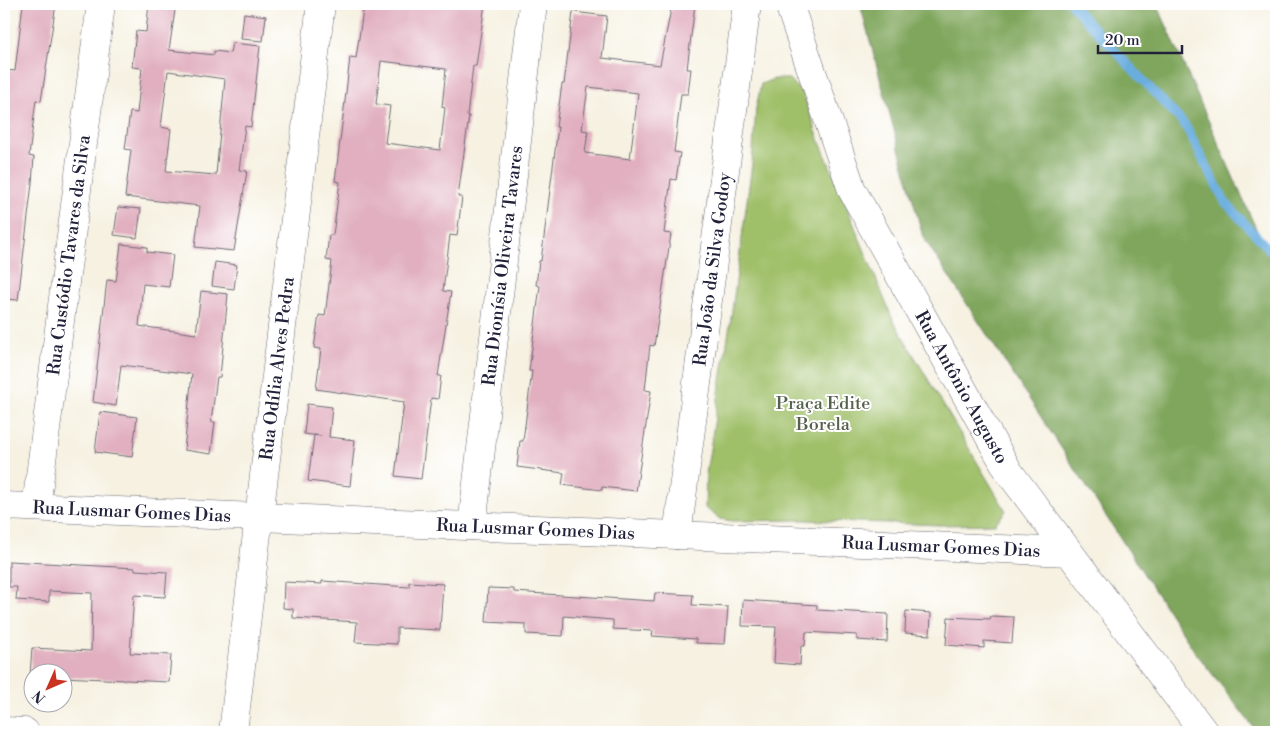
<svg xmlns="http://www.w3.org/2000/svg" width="1280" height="736" font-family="'Libre Bodoni',serif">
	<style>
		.green { fill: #9fbf68; stroke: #607052 }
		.forest { fill: #7fa65c; stroke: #50644c }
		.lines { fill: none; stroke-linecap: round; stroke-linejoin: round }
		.stream { stroke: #6baee0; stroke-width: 9 }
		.building { fill: #e1afbf; fill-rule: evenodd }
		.street-casing { stroke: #6c6a75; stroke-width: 29 }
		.street { stroke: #fff; stroke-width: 28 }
		.labels { text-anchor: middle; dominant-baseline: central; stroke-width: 4; stroke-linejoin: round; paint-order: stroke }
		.street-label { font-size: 18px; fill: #22223b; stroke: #fff }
		.park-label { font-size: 18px; fill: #54614d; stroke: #fff }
	</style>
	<rect width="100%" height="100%" fill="#fff"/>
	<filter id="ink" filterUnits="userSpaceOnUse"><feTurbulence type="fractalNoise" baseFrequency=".02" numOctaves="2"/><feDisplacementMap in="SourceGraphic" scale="10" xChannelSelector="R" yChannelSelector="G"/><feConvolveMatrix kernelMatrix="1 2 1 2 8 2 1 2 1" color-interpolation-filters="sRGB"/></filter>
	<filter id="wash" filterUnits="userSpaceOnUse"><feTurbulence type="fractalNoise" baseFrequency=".0096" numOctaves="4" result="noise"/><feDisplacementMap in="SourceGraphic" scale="20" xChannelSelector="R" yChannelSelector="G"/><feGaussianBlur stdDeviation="1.12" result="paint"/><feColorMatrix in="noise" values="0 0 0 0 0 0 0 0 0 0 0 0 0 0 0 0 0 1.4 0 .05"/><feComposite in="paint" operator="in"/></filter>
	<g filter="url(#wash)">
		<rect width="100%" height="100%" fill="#f6f1e1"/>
		<path class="green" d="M774 79H789L803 93 818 137 893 320 1006 511 995 524 940 525 804 520 733 521 720 519 705 508 706 474 731 318 752 164 756 108 761 84Z"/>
		<path class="forest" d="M860 4H1157L1276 274V732H1257L1193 649 923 237Z"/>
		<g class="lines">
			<path class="stream" d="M1071 4 1185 125 1225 202 1276 257"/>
		</g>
		<g id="blocks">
			<path class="building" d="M23 4H56L41 101 36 100 29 156 34 157 32 183 18 300 4 299V87L6 70 15 71Z
				M149 4H176L169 50 214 55V51L230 53 232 43 260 46 251 127 245 126 239 170 247 171 234 251 195 247 200 206 125 197 131 150 125 149 130 112 137 113 142 68 132 67 136 31 146 32ZM168 71 225 79 216 175 166 171 171 129 161 127Z
				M364 4H485L476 66H473L467 116H469L458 197H462L457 236 450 235 443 291 451 292 438 376H441L438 399 431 398 421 479 395 476 404 402 316 389 321 349 314 348 319 315 325 316 332 261 326 260 329 235H333L340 182 335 181 345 101 350 57 356 58ZM381 61 446 69 442 107 445 108 440 150 385 143 390 106 376 104Z
				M672 4H695L687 69H691L688 94H681L674 152 680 153 676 180 671 179 664 233 671 234 654 346 650 345 645 390 651 391 636 491 602 487V490L562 485 564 473 517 467 520 441H523L532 371H529L540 286 536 285 539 261H541L558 127H556L562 84H564L573 12 607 16 602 58 660 65ZM588 87 638 93 630 159 585 153 588 131 582 130Z
				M244 13 266 16 263 41 241 39Z
				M118 207 141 209 137 238 114 235Z
				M121 244 147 247V252L173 255 169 287 143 284 139 326 196 334 201 291 228 294 220 377H217L211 422H215L211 454 184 450 192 374 121 365 116 406 93 402 107 280 116 281Z
				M215 262 237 265 234 289 212 286Z
				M307 404 332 407 329 437 355 440 350 486 308 481 314 435 321 436 304 434Z
				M100 412 137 417 132 457 95 452Z
				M9 561 135 568V570L167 572 165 597 134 595 130 653 171 655 169 682 62 677V674L30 675 32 648 91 651 92 593 49 591V602L16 600 17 587H9Z
				M322 581 409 587V582L443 584 440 630 397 628V644L355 642 357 622 293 618V609L283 608 284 582 322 584Z
				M488 588 514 589V592L654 601 655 593 693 595 692 605 728 607 725 644 696 643V639L652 636 653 631 613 629V620L564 616 563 636 526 634V624L486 622Z
				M743 600 817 605V610L888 614 887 642 857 640V635L806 632 805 646H801L800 665 774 663 776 627 742 626Z
				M906 611 931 613 930 635 905 633Z
				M991 616 1014 617 1012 643 984 641V648L946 645 948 617 990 619Z"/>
		</g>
	</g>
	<g filter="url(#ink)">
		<use href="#blocks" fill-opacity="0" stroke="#6c6a75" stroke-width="1"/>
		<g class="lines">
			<defs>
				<g id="street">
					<path id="s1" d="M789 4 852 190 1009 472 1204 732"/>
					<path id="s2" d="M4 506 1069 552"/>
					<path id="s3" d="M36 507 101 4"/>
					<path id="s4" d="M472 526 533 4"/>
					<path id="s5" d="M677 535 747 4"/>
					<path d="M4 731 25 732"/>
					<path id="s6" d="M233 732 321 4"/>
				</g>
			</defs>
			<use href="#street" class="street-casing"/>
			<use href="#street" class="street"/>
		</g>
	</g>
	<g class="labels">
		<g class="street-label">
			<text stroke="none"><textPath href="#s3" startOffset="254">Rua Custódio Tavares da Silva</textPath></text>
			<text stroke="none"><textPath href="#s4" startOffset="262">Rua Dionísia Oliveira Tavares</textPath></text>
			<text stroke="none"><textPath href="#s5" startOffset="268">Rua João da Silva Godoy</textPath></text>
			<text stroke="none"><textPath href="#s6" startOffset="366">Rua Odília Alves Pedra</textPath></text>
			<text stroke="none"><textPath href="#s1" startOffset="422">Rua Antônio Augusto</textPath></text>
			<text stroke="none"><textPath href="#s2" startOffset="128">Rua Lusmar Gomes Dias</textPath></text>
			<text stroke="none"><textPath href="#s2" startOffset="532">Rua Lusmar Gomes Dias</textPath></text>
			<text stroke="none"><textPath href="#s2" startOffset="938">Rua Lusmar Gomes Dias</textPath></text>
		</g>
		<g class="park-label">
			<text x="823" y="403">Praça Edite<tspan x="823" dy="21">Borela</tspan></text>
		</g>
	</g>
	<rect width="1280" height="736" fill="none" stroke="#fff" stroke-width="20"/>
	<g transform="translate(48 688) rotate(225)"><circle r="24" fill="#ffffff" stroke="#a7a7b1"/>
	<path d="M0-4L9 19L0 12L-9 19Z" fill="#c8321e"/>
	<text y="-8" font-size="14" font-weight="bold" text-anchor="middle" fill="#22223b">N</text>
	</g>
	<path d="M1098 45v8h84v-8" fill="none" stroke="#22223b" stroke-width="2.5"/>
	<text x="1105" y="45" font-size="15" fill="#22223b" stroke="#ffffff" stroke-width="4" paint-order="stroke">20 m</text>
</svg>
